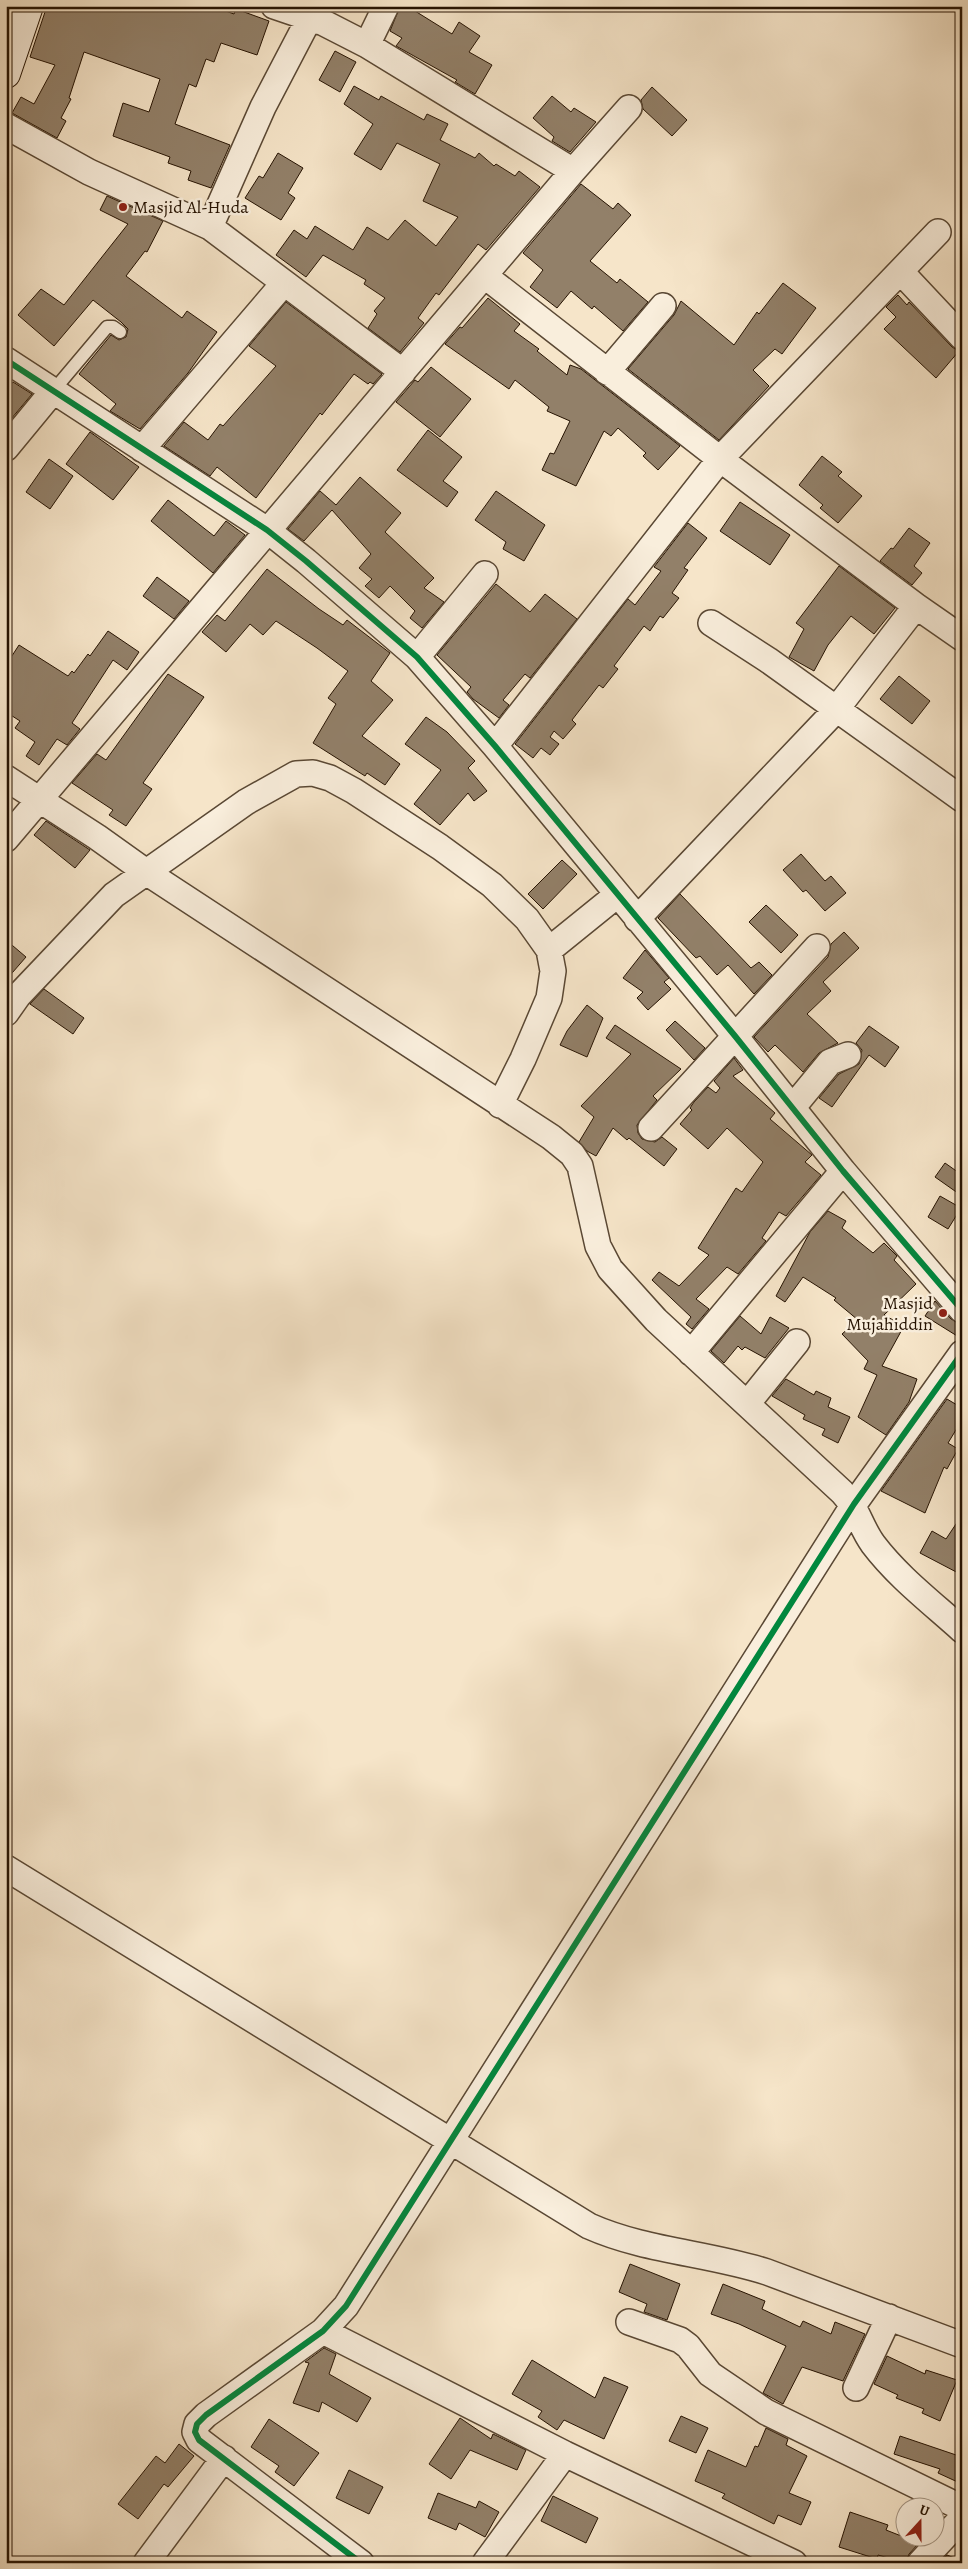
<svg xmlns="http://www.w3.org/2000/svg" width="968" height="2569" font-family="Alegreya,serif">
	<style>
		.building { fill: #928069; stroke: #261302 }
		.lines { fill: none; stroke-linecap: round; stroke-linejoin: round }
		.lane-casing { stroke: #5a4834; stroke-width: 15 }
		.street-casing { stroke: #5a4834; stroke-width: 28 }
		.secondary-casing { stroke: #261302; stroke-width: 30 }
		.lane { stroke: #f9eedc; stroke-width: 12 }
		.street { stroke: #f9eedc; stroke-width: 25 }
		.secondary { stroke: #f9eedc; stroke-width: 28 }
		.cycleway-casing { stroke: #f9eedc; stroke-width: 9 }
		.cycleway { stroke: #00873e; stroke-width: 6 }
		.poi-dot { fill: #8f2418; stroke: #f9eedc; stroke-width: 2 }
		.labels { text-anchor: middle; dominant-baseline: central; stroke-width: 5; stroke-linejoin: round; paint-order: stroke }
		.poi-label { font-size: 18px; fill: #261302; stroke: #f9eedc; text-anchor: start }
	</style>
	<rect width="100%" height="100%" fill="#f6e5c9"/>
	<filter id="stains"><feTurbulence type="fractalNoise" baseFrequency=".004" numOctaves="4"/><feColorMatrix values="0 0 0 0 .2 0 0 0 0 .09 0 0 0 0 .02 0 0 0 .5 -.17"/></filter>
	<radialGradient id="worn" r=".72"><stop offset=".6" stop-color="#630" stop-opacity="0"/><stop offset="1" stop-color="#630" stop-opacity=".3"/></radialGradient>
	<path class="building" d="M47 6H212L234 14 236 9 269 21 257 55 221 43 214 62 206 59 196 87 189 84 175 124 230 145 211 188 188 180 191 171 168 163 170 157 113 136 123 103 149 112 160 79 84 52 69 98 71 99 61 118 66 121 57 138 12 113 21 97 34 104 55 65 30 57Z
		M400 6H407L452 34 459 22 480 36 469 52 492 65 475 94 455 82 457 80 396 46 402 38 390 31Z
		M335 51 356 62 340 92 319 80Z
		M354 86 379 100 381 96 424 120 427 114 448 124 440 140 475 158 479 153 494 166 496 164 515 176 519 171 540 187 486 250 478 244 439 295 436 293 418 318 424 323 400 352 368 328 377 314 374 311 385 298 364 284 366 280 323 255 306 277 276 255 294 230 307 239 315 226 353 250 367 227 388 240 405 220 436 246 458 217 423 201 440 164 397 143 381 170 354 154 373 124 344 104Z
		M652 87 687 120 672 136 643 109 641 100Z
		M552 96 571 112 574 108 596 122 570 152 552 141 554 137 533 118Z
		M278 153 303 168 288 193 295 198 281 220 245 198 259 176 263 178Z
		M581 184 613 209 618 203 631 215 590 261 617 283 620 279 648 302 623 331 594 306 592 309 571 291 557 308 530 287 543 270 523 253Z
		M107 196 163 221 147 252 145 251 126 276 182 318 187 311 217 332 188 373 140 429 110 411 116 404 79 374 111 335 119 340 126 337 128 329 121 322 93 300 54 346 18 315 41 289 64 305 128 224 100 210Z
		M783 283 816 308 782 354 775 349 753 370 769 386 719 440 628 369 674 315 681 301 734 345 757 312 759 314Z
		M898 295 907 305 909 302 952 347 959 351 936 378 884 329 896 317 886 307Z
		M488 298 520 324 514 331 539 349 537 351 567 375 570 365 581 369 680 446 658 470 643 456 646 453 618 428 611 436 604 431 576 486 542 470 550 453 554 454 570 421 547 411 549 407 515 380 509 389 445 344 460 327 462 328Z
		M286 302 382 374 373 384 370 382 368 384 354 374 322 415 320 413 256 498 217 467 210 476 164 446 184 422 208 440 220 424 223 426 276 366 249 346Z
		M431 367 471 399 440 437 396 402 415 380 418 382Z
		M13 382 32 394 6 425V391Z
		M428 430 462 457 443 481 458 492 447 507 397 470Z
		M90 432 139 467 113 500 66 464Z
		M822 456 842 472 838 476 862 496 838 523 820 508 823 505 799 485Z
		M49 459 73 476 50 509 26 492Z
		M360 477 401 513 385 532 434 578 424 588 444 602 422 628 410 618 415 611 390 586 379 598 365 586 372 579 359 568 371 554 332 510 304 541 288 529 320 491 336 505Z
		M496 491 545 525 524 561 503 549 506 542 475 520Z
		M168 500 214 536 226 521 245 535 213 573 151 521Z
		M740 502 790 535 770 565 720 531Z
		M688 523 707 538 684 568 688 570 672 593 679 598 663 618 660 616 650 631 644 626 614 666 618 669 603 688 599 685 572 720 576 724 563 739 554 731 550 737 559 744 550 755 541 748 533 758 515 744 628 599 635 605 661 571 654 567Z
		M909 528 930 543 914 566 922 573 912 585 880 561 891 548 893 549Z
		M839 566 895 608 874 634 851 616 828 645 814 671 789 657 804 629 796 623Z
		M267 569 319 609 343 625 347 620 390 653 371 681 393 700 362 736 400 764 385 785 367 773 365 776 313 743 336 704 328 698 348 671 317 648 276 621 263 635 250 624 226 652 202 632 217 615 225 621Z
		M157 577 189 601 174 619 143 596Z
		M496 584 530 612 545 594 577 619 530 678 525 674 503 700 509 705 499 718 473 699 467 692 471 687 437 655Z
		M108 631 139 652 127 670 113 660 72 723 80 729 67 745 57 739 39 765 26 756 35 742 15 728 20 721 6 712V665L19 645 68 676 72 671 74 673 88 654 90 656Z
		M168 674 204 697 143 783 152 789 126 826 109 815 113 810 72 783 97 754 106 760Z
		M899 676 930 701 912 724 880 699Z
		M426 717 447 732 475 761 468 768 487 791 474 801 468 793 440 825 414 804 441 770 405 744Z
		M46 821 90 850 75 868 34 835Z
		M801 854 825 881 831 876 846 893 825 911 806 890 803 892 783 870Z
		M562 860 577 874 543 909 528 894Z
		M680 894 751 968 759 962 772 975 754 994 728 965 717 975 700 956 696 958 658 918Z
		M766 905 798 935 781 953 749 922Z
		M844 932 859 948 823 982 831 991 807 1014 838 1043 819 1053 803 1072 775 1045 768 1052 754 1037 828 957 831 944Z
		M6 940 26 957 6 980Z
		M645 950 669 978 664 982 671 989 648 1010 637 998 643 992 623 978Z
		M44 989 84 1018 73 1034 30 1004Z
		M587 1005 603 1018 587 1057 560 1045 567 1031Z
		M675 1021 705 1048 694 1060 666 1030Z
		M615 1025 681 1069 653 1096 657 1100 637 1125 638 1133 642 1139 655 1142 662 1137 677 1149 664 1166 629 1138 627 1140 613 1128 596 1156 587 1151 579 1142 594 1117 581 1106 631 1054 606 1038Z
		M869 1026 899 1047 885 1067 869 1055 832 1107 819 1098 839 1074 859 1064 862 1050 856 1043Z
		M734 1058 743 1070 733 1076 775 1113 770 1119 812 1155 805 1162 821 1175 786 1216 779 1212 762 1238 766 1241 738 1274 727 1267 696 1299 709 1309 692 1329 686 1324 691 1317 652 1280 659 1272 679 1286 709 1255 698 1248 736 1188 742 1192 763 1162 727 1128 708 1149 680 1124 692 1110 690 1108 694 1102 708 1087 716 1093 720 1088 714 1081Z
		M945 1163 962 1175V1196L935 1177Z
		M940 1196 961 1208 948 1229 928 1217Z
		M828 1211 846 1221 842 1228 873 1253 884 1243 897 1256 894 1260 916 1284 884 1315 904 1326 882 1366 917 1379 909 1402 886 1435 858 1417 877 1375 864 1369 868 1361 842 1334 858 1320 834 1300 836 1298 803 1277 785 1302 776 1296 810 1232Z
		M935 1301 951 1319 962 1324V1339L925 1316Z
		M740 1316 761 1334 770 1317 789 1328 765 1358 745 1347 742 1350 738 1346 724 1363 711 1351Z
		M786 1379 814 1395 816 1391 831 1398 828 1407 850 1417 838 1443 822 1435 825 1429 803 1419 805 1415 772 1396Z
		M947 1399 962 1408V1420L948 1443 958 1449 947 1469 944 1467 925 1513 881 1491Z
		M962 1515V1575L920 1553 932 1531 946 1539Z
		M630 2264 680 2284 667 2320 644 2312 647 2304 619 2292Z
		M723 2284 765 2301 762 2309 800 2327 803 2321 831 2334 835 2322 865 2334 843 2381 802 2367 783 2404 763 2393 786 2346 739 2324 711 2314Z
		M324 2348 336 2354 329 2374 371 2398 357 2422 322 2402 319 2412 293 2403 309 2363 305 2362Z
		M887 2356 925 2374 926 2370 957 2380 940 2421 922 2413 924 2409 896 2398 898 2395 874 2384Z
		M532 2360 595 2398 604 2377 628 2387 604 2439 564 2420 557 2430 538 2417 542 2411 512 2394Z
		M681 2416 708 2428 696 2453 669 2441Z
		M460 2418 491 2439 493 2434 526 2450 517 2470 470 2450 451 2479 429 2464Z
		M269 2419 319 2453 294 2486 275 2472 279 2466 251 2447Z
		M766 2428 788 2439 786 2445 807 2456 789 2493 811 2502 801 2525 778 2515 774 2524 722 2498 725 2494 695 2481 708 2450 746 2467 755 2446 758 2447Z
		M900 2436 962 2457V2484L938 2473 940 2469 894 2454Z
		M179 2444 194 2456 168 2487 164 2484 138 2519 118 2504 156 2456 165 2463Z
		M349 2470 383 2487 369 2514 336 2498Z
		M438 2493 476 2508 479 2501 499 2512 485 2537 459 2523 456 2530 428 2518Z
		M553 2496 598 2518 586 2543 541 2521Z
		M850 2512 888 2525 886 2530 919 2543 909 2554 906 2563 878 2555 877 2559 839 2547Z
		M947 2555 962 2561V2563H940Z"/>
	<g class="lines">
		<defs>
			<path id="lane" d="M53 391 107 327H113L120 332"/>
			<path id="street" d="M367 45 386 6
				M6 126 89 172 210 227 403 372
				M573 171 629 108
				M210 227 263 107 310 17
				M901 272 962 337
				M485 276 720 459 916 606 962 638
				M6 360 267 530 306 561 417 657 495 746 735 1036 843 1171 962 1310
				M607 372 663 306
				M6 448 53 391
				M142 449 284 283
				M711 623 768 660 962 799
				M417 657 485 574
				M495 746 720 459 938 232
				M6 778 97 837 146 872 551 1137 572 1154 580 1166 598 1246 610 1269 656 1320 842 1492C858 1509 860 1526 873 1544 898 1577 931 1602 962 1630
				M6 839 573 171 367 45 324 23 274 6
				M637 919 835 711 916 606
				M549 950 617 895
				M6 1013 18 996 114 895 246 802 296 774 313 773 330 778 354 791 440 847 492 885 527 919 549 950 553 971 549 998 523 1059 500 1105
				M793 1107 830 1062 848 1055
				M651 1128 817 947
				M691 1353 843 1171
				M747 1404 797 1342
				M6 1868 589 2226C645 2251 708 2253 767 2272L962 2345
				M629 2322 680 2340 688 2346 710 2374 766 2412 962 2508
				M323 2331 565 2454 794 2563
				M856 2388 889 2317
				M146 2563 224 2458
				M361 2563 199 2440 195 2432 197 2424 206 2415 323 2331 346 2306 854 1504 962 1353
				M485 2563 565 2454
				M920 2563 962 2518"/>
			<path id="secondary" d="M6 74 29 6"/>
		</defs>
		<use href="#lane" class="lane-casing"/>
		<use href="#street" class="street-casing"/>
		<use href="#secondary" class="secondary-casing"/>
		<use href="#lane" class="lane"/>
		<use href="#street" class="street"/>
		<use href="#secondary" class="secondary"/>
		<defs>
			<path id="cycleway" d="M6 360 267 530 306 561 417 657 495 746 735 1036 843 1171 962 1310
				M361 2563 199 2440 195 2432 197 2424 206 2415 323 2331 346 2306 854 1504 962 1353"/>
		</defs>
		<use href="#cycleway" class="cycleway-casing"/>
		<use href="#cycleway" class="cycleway"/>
	</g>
	<g class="poi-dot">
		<circle cx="123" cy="207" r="5"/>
		<circle cx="943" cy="1313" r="5"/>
	</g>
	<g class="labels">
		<g class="poi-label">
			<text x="133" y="207">Masjid Al-Huda</text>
			<text x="933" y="1303" text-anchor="end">Masjid<tspan x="933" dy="21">Mujahiddin</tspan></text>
		</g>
	</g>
	<rect width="968" height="2569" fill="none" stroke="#f6e5c9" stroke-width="25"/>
	<rect x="8" y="8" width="953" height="2554" fill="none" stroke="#261302" stroke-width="2.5"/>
	<rect x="12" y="12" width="943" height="2544" fill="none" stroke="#261302"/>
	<g transform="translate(920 2522) rotate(21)"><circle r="24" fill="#f9eedc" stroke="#a59685"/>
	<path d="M0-4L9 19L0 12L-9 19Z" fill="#8f2418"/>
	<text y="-8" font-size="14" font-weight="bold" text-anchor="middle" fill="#261302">U</text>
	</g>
	<rect width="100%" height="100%" filter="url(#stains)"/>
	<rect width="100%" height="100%" fill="url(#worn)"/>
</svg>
